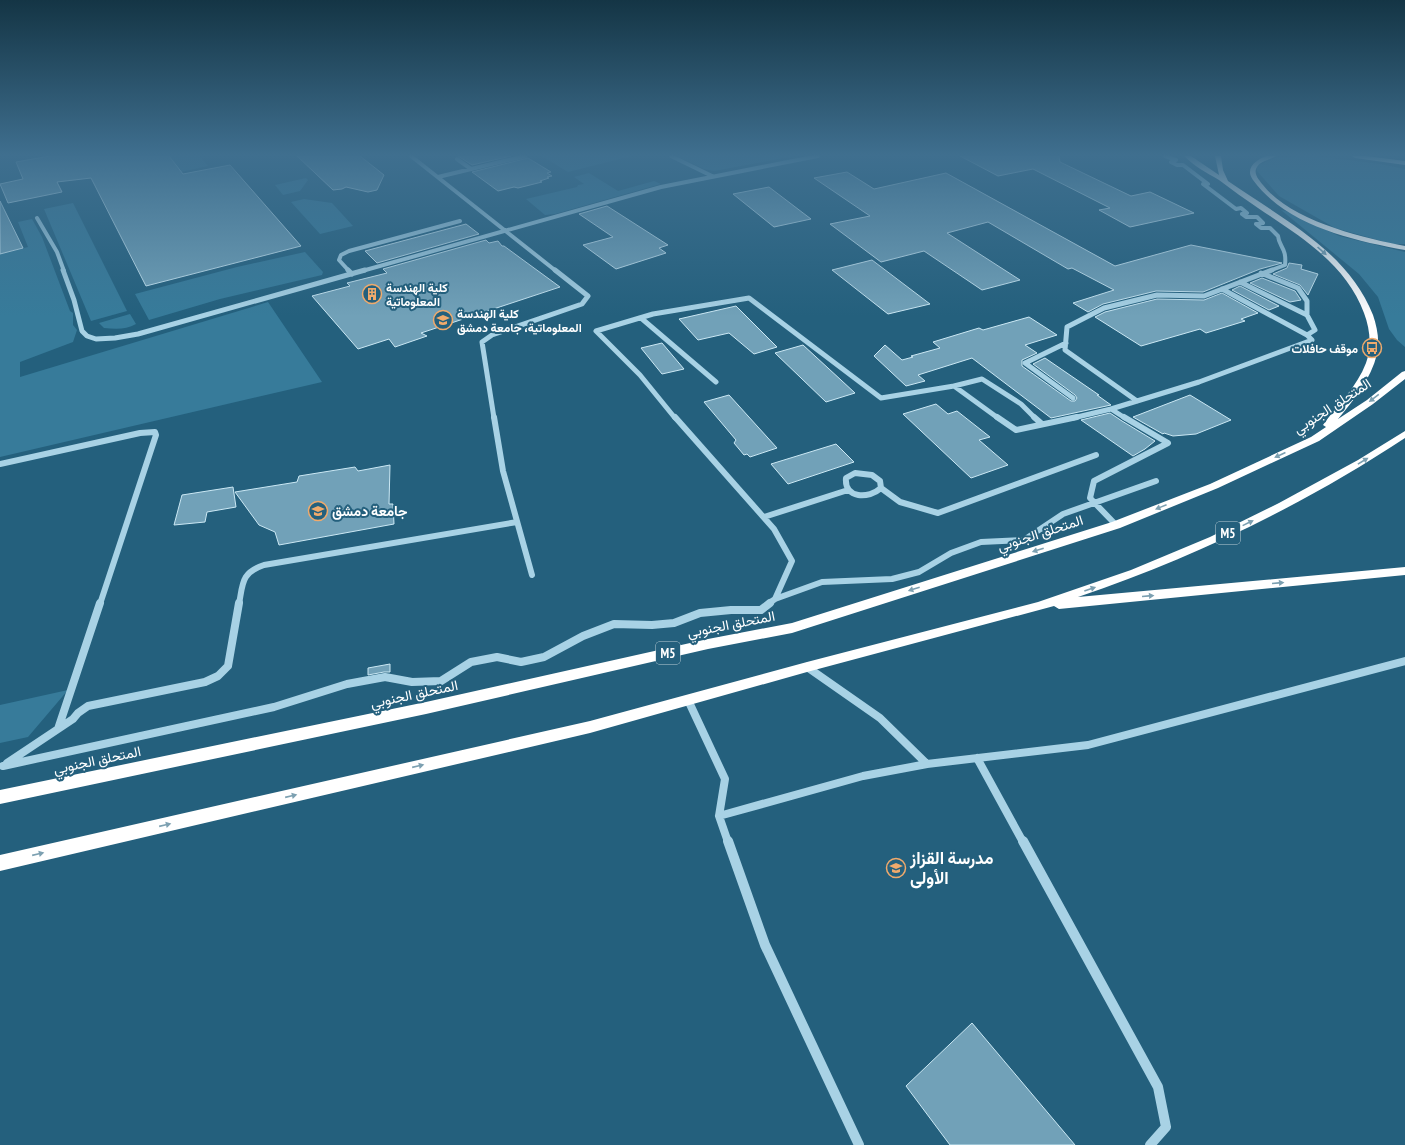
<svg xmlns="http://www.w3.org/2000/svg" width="1405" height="1145" font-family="'PT Sans Narrow',Vazirmatn,sans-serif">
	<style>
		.green { fill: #377b9a }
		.building { fill: #71a1b8; stroke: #cbe8f4 }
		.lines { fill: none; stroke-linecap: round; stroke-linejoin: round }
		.minor-far4 { stroke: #a8d2e5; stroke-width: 4 }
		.minor-far3 { stroke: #a8d2e5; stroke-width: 5 }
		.minor-far2 { stroke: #a8d2e5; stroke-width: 6 }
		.minor-far1 { stroke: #a8d2e5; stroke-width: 8 }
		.minor { stroke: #a8d2e5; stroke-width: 10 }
		.highway { fill: #fff; fill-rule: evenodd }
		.oneway { fill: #7ca0b1 }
		.labels { text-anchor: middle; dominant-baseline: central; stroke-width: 4; stroke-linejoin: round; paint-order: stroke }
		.far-poi-label { font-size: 12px; font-weight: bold; fill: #fff; stroke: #24607d; text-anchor: start }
		.shield { fill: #24607d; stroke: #bdcfd8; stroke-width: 1 }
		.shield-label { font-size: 13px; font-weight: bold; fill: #fff }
		.street-label { font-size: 14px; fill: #fff; stroke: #24607d }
		.poi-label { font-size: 14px; font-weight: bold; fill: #fff; stroke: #24607d; text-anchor: start }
		.near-poi-label { font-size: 17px; font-weight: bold; fill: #fff; stroke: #24607d; text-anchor: start }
	</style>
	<rect width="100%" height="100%" fill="#24607d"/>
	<path class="green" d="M169 156H200L208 166 181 172Z
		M542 156H632L568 172Z
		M677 156H794L714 171 704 169Z
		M1315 156 1380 164 1405 169V244H1392L1335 228 1279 196 1257 171 1256 166 1278 157Z
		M589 173 618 191 654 181 661 184 555 214 545 215 526 199 577 187 578 185 584 184 574 177Z
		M306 178 308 180 300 191 283 195 275 185Z
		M304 199 332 203 353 226 320 234 291 202Z
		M73 203 127 311 91 321 44 209Z
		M1281 210 1286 211 1339 236 1405 252V347L1397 340 1389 329 1378 297 1359 274Z
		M32 219 42 237 70 311 73 313V325L77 330 73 342 20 362V377L268 302 322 382 0 457V254L28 247 18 222Z
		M305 252 323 272 322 275 220 299 149 320 135 294 237 267Z
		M130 314 136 324C126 330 115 329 104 328L99 323Z
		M68 690 28 737 0 743V705Z"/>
	<path class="building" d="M50 156H169L183 174 230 165 301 246 146 286 91 178 57 182 62 192 8 203 0 184 23 179 16 162Z
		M297 156H360L384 175 377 190 368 192 346 187 342 189 333 190Z
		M458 156H511L472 165Z
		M960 156H1059L1060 162 1131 196 1150 192 1194 213 1130 227 1099 210 1110 208 1033 169 998 176Z
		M528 158 551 172 547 173 552 176 547 177 549 178 540 181 542 182 518 188 514 187 498 191 472 172Z
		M847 172 874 189 946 173 1115 266 1191 245 1282 263 1260 269 1203 292 1156 291 1103 304 1088 312 1073 303 1114 290 1072 268 1068 269 988 222 947 233 1020 280 982 290 924 251 881 262 830 224 870 216 814 178Z
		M769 187 811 219 774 227 733 194Z
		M0 201 23 248 0 254Z
		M607 206 668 245 659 248 666 253 616 269 583 245 613 237 579 214Z
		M466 224 479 234 377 263 365 251Z
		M486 240 489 243 498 241 502 246H504L560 287 421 333 427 336 395 347 389 339 358 349 312 296 350 286 347 283 387 273 383 269Z
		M872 260 930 304 888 314 832 270Z
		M1289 263 1302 265 1301 269 1318 274 1308 295 1300 285 1273 274 1287 268Z
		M1262 278 1295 291 1301 300 1290 302 1250 283Z
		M1240 286 1279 306 1269 310 1232 290Z
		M1222 293 1258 313 1241 319 1245 321 1206 333 1200 329 1141 346 1095 317 1105 312 1157 299 1204 300Z
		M736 306 777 347 754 354 729 333 698 340 679 319Z
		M1029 317 1057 335 1025 345 1037 353 1022 360V366L1071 401H1075L1077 398 1075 395 1033 364 1045 358 1099 395H1097L1111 405 1051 418 972 358 918 375 925 381 906 386 874 356 885 345 902 360 913 357 911 356 940 348 933 342 979 328 983 330Z
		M662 343 684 369 662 374 641 348Z
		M803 345 841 380 855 393 826 402 775 353Z
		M729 395 777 448 750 457 747 454 744 455 734 443 736 440 704 402Z
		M1190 395 1231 420 1196 434 1173 436 1164 433 1163 434 1133 417Z
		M936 404 948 414 957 411 990 437 979 440 1008 465 971 478 903 414Z
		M1110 413 1122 421 1155 441 1145 449 1133 456 1081 420Z
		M836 444 854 462 788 484 771 464Z
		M390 465 389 504H393L394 524 279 545 275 532 259 525 235 492 297 482 299 476 355 467 358 471Z
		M233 487 236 507 207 512 205 522 174 525 182 495Z
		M390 664V672H384L368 675V668Z
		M972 1023 1075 1145H950L906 1086Z"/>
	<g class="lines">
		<path class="minor-far4" d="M411 156 556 271
			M671 156 712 176
			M1165 156 1176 160 1171 162 1177 165H1183L1208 184H1203L1236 209 1241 208 1247 213 1242 214 1246 217H1257L1263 223 1256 224 1261 228H1270L1278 236C1279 247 1287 248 1285 265L1269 271
			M457 159 471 169
			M438 177 525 156
			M37 218 57 252 64 271
			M349 271 339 260 341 255 349 251 460 221
			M362 271 661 187 818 156"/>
		<path class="minor-far3" d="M63 270 74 300 82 331 87 336 96 339 115 338 138 334 365 270
			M348 270 352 274
			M1261 273 1298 288 1307 301V315
			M1240 282 1307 315 1315 330 1307 335
			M641 318 716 382
			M1066 343 1025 363 1073 398
			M954 386 982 379 1021 404 1035 418
			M1137 401 1065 350 1067 327 1104 308 1157 295 1204 296 1272 270
			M494 418 482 342 492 335 582 304 588 296 555 270
			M675 418 640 375 596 331 653 314 749 298 881 398 954 386 998 418
			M1073 418 1111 409
			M1125 418 1111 409 1199 382 1312 340 1307 335 1222 289"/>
		<path class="minor-far2" d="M494 417 503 471 532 575
			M675 417 774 529 792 561 775 599
			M997 417 1016 430 1077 417
			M1034 417 1042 424
			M0 464 140 433 155 432 156 435 100 604
			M855 473 872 475 880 481 881 488C869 499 844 499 846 478Z
			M881 488 900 502 938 513 1096 455
			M764 517 848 490
			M1116 525 1090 498 1094 481 1168 443 1124 417
			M239 604C243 583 241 573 264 565L517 522
			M768 604 775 599 822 582 892 579 919 572 951 553 981 542 1024 540 1063 514 1156 481"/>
		<path class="minor-far1" d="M807 667 880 718 927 764
			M688 700 725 779 719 816 728 842
			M58 729 100 603
			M977 758 1023 842
			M7 763 73 719 78 713 88 706 205 682 218 676 228 666 239 603
			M3 766 274 707 347 684 385 677 412 682 441 681 471 662 497 657 521 662 544 657 583 636 614 624 652 625 674 623 700 613 731 610H761L770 603
			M719 816 863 776 927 764 1088 745 1405 661"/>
		<path class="minor" d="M728 841 765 945 859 1145
			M1023 841 1158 1087 1166 1127 1150 1145"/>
		<path class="highway" d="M1184 156H1191L1219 175 1215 156H1221L1223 170 1228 181C1281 218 1348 251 1373 315 1377 327 1380 341 1377 354 1371 379 1354 400 1338 419L1367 400 1402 372 1405 371V379L1373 404 1319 441 1218 488 1120 528 792 633 708 649 426 714 0 804V790L426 702 708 639 792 623 1112 522 1210 484 1311 437 1326 427 1323 425C1338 404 1357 387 1366 363 1372 346 1370 329 1364 313 1346 264 1300 236 1258 208 1245 199 1232 190 1219 180 1207 173 1194 166 1184 156Z
			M1267 156H1276C1270 160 1259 161 1256 169 1254 175 1260 181 1263 185 1291 221 1363 238 1405 246V250C1352 240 1287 226 1253 180 1244 168 1257 159 1267 156Z
			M1352 156H1366L1405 161V165L1355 158Z
			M1405 431V438C1302 506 1195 557 1078 597L1405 567V575L1059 609 1054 606 807 672 590 733 0 871V855L590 721 807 662 1038 602 1131 570 1210 537 1279 503 1358 460Z"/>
	</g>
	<defs><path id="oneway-solid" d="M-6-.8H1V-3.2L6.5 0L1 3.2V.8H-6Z"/></defs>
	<g class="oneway">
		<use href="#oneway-solid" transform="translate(1322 251) rotate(42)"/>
		<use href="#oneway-solid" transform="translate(1374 398) rotate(143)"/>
		<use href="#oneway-solid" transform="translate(1280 455) rotate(155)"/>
		<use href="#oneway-solid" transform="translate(1363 461) rotate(-31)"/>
		<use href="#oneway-solid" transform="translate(1161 507) rotate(158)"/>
		<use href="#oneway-solid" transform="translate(1248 523) rotate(-26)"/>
		<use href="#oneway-solid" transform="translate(1038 550) rotate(162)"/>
		<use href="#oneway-solid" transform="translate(1278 583) rotate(-5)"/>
		<use href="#oneway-solid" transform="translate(914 589) rotate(162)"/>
		<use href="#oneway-solid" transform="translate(1090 589) rotate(-19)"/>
		<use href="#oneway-solid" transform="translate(1148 596) rotate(-5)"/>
		<use href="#oneway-solid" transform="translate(418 766) rotate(-13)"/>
		<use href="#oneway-solid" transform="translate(291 796) rotate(-13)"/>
		<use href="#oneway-solid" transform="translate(165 825) rotate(-13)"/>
		<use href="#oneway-solid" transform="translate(38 854) rotate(-13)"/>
	</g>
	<linearGradient id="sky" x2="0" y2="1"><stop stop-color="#143545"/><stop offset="0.49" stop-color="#3f6f8f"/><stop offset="1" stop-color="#3f6f8f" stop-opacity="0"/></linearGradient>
	<rect width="1405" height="316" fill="url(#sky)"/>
	<defs>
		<symbol id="building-ring" viewBox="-11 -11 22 22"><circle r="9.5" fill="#24607d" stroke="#f0aa6c" stroke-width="1.5"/><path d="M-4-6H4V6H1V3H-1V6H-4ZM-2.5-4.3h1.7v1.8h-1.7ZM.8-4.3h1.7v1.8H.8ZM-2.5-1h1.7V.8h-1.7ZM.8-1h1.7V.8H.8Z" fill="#f0aa6c"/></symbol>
		<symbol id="university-ring" viewBox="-11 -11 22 22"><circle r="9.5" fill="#24607d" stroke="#f0aa6c" stroke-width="1.5"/><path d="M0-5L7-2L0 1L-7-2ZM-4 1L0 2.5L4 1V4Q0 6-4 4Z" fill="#f0aa6c"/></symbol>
		<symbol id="bus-ring" viewBox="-11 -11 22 22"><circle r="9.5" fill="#24607d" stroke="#f0aa6c" stroke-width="1.5"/><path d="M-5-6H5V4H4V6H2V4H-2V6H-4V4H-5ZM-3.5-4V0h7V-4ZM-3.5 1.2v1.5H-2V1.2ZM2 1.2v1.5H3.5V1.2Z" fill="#f0aa6c"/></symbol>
		<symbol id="school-ring" viewBox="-11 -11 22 22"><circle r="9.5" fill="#24607d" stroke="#f0aa6c" stroke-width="1.5"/><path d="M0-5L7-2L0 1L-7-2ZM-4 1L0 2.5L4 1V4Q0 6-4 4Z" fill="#f0aa6c"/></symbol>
	</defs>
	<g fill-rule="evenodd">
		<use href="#building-ring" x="361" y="283" width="22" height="22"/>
		<use href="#university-ring" x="432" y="309" width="22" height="22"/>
		<use href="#bus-ring" x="1361" y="337" width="22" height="22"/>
		<use href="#university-ring" x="307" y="500" width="22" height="22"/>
		<use href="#school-ring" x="885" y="857" width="22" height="22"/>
	</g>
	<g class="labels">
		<g class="far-poi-label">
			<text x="386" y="287">كلية الهندسة<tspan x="386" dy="14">المعلوماتية</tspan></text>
			<text x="457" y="313">كلية الهندسة<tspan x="457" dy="14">المعلوماتية، جامعة دمشق</tspan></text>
			<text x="1358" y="348" text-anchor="end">موقف حافلات</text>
		</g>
		<g class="shield">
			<rect x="1216" y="522" width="24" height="22" rx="3"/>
			<rect x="656" y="642" width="24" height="22" rx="3"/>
		</g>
		<g class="shield-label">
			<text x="1228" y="533">M5</text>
			<text x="668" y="653">M5</text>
		</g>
		<g class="street-label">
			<text transform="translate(1332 406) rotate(-33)">المتحلق الجنوبي</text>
			<text transform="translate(1040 533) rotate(-18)">المتحلق الجنوبي</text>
			<text transform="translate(731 624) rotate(-11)">المتحلق الجنوبي</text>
			<text transform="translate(414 694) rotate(-12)">المتحلق الجنوبي</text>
			<text transform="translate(97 760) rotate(-12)">المتحلق الجنوبي</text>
		</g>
		<g class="poi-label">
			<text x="332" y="511">جامعة دمشق</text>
		</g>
		<g class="near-poi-label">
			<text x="910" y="858">مدرسة القزاز<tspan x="910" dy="20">الأولى</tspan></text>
		</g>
	</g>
</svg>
